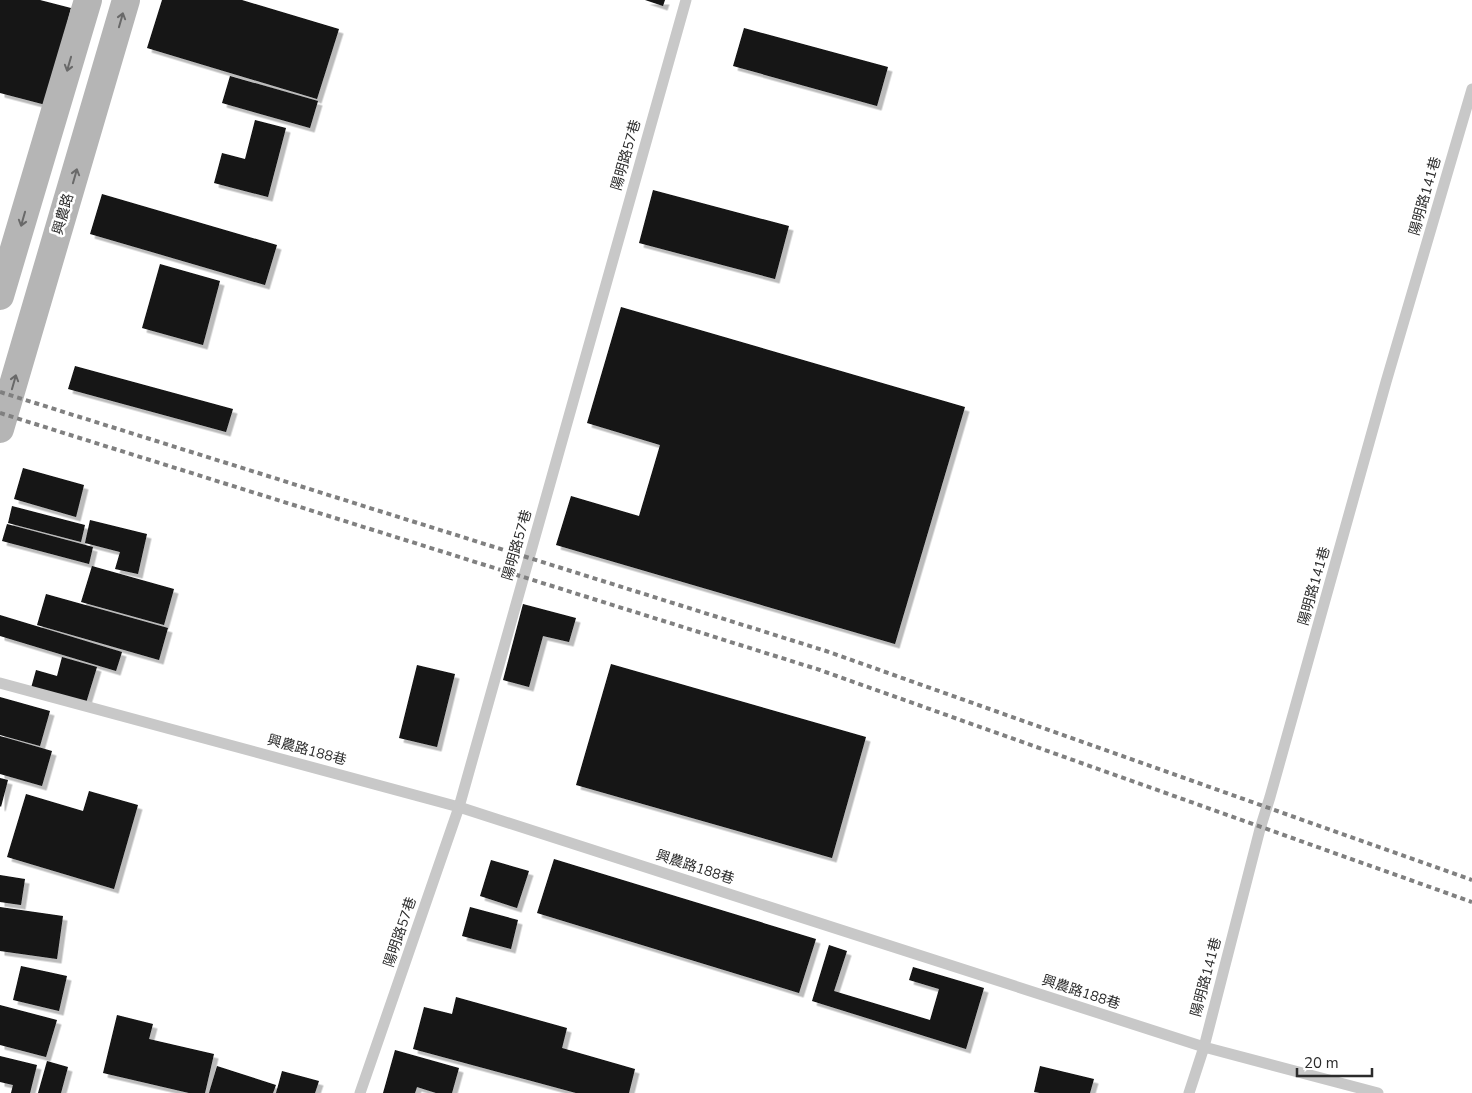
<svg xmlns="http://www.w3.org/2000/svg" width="1472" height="1093" font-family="'Nunito Sans','Noto Sans TC',sans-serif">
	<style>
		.building { fill: #121212; filter: url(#shadow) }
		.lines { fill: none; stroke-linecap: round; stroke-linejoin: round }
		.service { stroke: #c8c8c8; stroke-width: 11 }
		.secondary { stroke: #b5b5b5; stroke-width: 28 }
		.rail { stroke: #808080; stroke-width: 4; stroke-dasharray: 5 4; stroke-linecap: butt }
		.oneway { stroke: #696969 }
		.labels { text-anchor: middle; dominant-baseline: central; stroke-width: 5; stroke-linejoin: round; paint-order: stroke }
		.street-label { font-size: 14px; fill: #2b2b2b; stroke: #fff }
	</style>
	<defs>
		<filter id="shadow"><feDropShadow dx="4.5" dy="4.5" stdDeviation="0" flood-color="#0004"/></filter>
	</defs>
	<rect width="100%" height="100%" fill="#fff"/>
	<path class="building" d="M0 0H40L71 8 46 105 0 93Z
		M162 0H242L339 29 317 99 147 48Z
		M645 0H665L663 6Z
		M744 28 888 67 877 106 733 66Z
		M230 76 318 101 310 128 222 103Z
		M255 120 286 128 268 197 214 183 222 153 245 159Z
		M653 190 789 226 775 279 639 243Z
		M102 194 277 245 265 285 90 234Z
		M160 264 220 281 203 345 142 328Z
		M621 307 965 407 895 644 556 545 571 496 639 516 660 445 587 423Z
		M75 366 233 409 226 432 68 389Z
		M23 468 84 485 76 517 14 499Z
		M12 506 85 525 81 542 8 523Z
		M90 520 147 534 138 574 115 569 120 552 85 543Z
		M7 524 93 547 89 564 2 541Z
		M92 566 174 589 164 625 81 602Z
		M46 594 168 628 159 660 37 625Z
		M523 604 576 618 569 642 543 636 529 687 503 680Z
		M0 615 122 652 116 671 0 636Z
		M62 657 97 667 86 703 31 688 36 670 57 676Z
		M611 664 866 737 832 858 576 785Z
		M417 665 455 674 437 747 399 738Z
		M0 697 50 711 40 746 0 735Z
		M0 736 52 751 42 786 0 774Z
		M0 778 8 780 1 807 0 806Z
		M89 791 138 805 114 889 7 857 26 794 83 811Z
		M554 859 816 939 799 993 537 913Z
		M491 860 529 871 517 908 480 896Z
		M0 875 25 879 21 905 0 902Z
		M0 907 63 916 57 959 0 951Z
		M470 907 518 920 511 949 462 936Z
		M829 945 847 951 834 991 930 1020 939 989 909 980 913 967 984 988 966 1049 812 1001Z
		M21 966 67 976 59 1011 13 1000Z
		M456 997 567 1028 562 1048 635 1069 629 1093H576L413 1049 424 1007 452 1014Z
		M0 1005 57 1020 46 1057 0 1045Z
		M117 1015 153 1024 149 1039 214 1054 205 1093H189L103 1073Z
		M395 1050 459 1068 452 1093H436L417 1087 415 1093H383Z
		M0 1056 37 1065 30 1093H11L13 1085 0 1082Z
		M47 1061 68 1067 61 1093H38Z
		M217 1066 276 1085 273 1093H209Z
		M1040 1066 1094 1079 1090 1093H1040L1034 1092Z
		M282 1071 319 1081 315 1093H276Z"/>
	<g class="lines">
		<path class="service" d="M0 683 459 807 1204 1047 1378 1093
			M360 1093 459 807 686 0
			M1189 1093 1204 1047 1260 829 1270 797 1386 382 1472 89"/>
		<path class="secondary" d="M0 296 88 0
			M0 429 126 0"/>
		<path class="rail" d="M0 392 826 651 1472 880
			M0 413 820 670 1472 902"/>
	</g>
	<defs><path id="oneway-shaft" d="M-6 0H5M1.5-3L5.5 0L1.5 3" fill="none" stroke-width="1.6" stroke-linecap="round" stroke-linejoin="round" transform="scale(1.25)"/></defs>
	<g class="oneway">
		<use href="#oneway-shaft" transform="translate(121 20) rotate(-74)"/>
		<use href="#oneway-shaft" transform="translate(69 64) rotate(106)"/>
		<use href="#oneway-shaft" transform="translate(75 176) rotate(-74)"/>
		<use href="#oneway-shaft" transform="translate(23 219) rotate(106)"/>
		<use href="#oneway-shaft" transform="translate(14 382) rotate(-74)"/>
	</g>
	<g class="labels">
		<g class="street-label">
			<text transform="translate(626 155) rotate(-74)">陽明路57巷</text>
			<text transform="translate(1425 196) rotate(-74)">陽明路141巷</text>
			<text transform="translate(63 214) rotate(-74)">興農路</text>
			<text transform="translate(517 545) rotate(-74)">陽明路57巷</text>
			<text transform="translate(1314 586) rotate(-74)">陽明路141巷</text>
			<text transform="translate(307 750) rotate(15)">興農路188巷</text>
			<text transform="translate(695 867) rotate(18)">興農路188巷</text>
			<text transform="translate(400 932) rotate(-71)">陽明路57巷</text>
			<text transform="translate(1206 977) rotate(-75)">陽明路141巷</text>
			<text transform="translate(1081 992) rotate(18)">興農路188巷</text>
		</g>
	</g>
	<path d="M1297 1068v8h75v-8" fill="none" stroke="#2b2b2b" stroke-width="2.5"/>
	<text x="1304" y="1068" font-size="15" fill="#2b2b2b" stroke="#ffffff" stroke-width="4" paint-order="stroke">20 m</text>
</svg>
